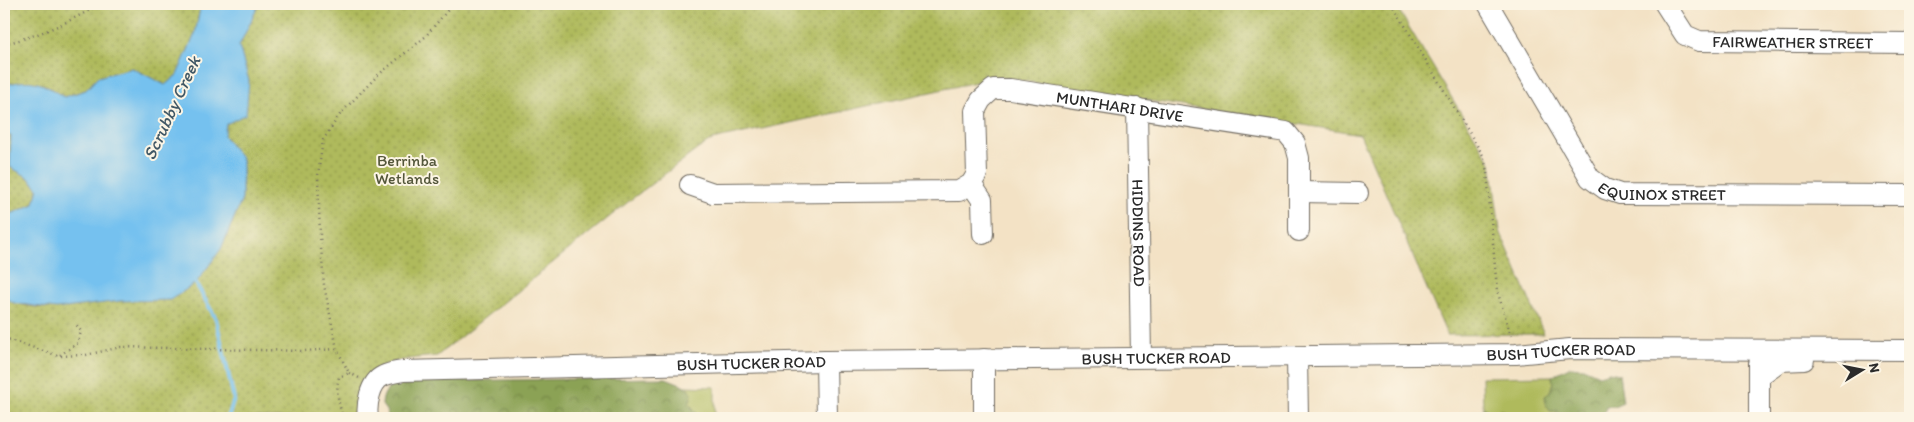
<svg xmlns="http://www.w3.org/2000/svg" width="1914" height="422" font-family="Itim,sans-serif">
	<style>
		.grass { fill: #afba5c; stroke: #6d7244 }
		.forest { fill: url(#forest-crowns); stroke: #5b6640 }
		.park { fill: url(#park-dots); stroke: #6d7244 }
		.water { fill: #75c1ef; stroke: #50768d }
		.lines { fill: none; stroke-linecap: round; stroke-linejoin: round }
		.stream { stroke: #75c1ef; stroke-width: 4 }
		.minor-casing { stroke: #716b61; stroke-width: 22 }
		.path { stroke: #716b61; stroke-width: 2.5; stroke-dasharray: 1 4; stroke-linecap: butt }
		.minor { stroke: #fff; stroke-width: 20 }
		.labels { text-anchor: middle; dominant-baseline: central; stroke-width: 4; stroke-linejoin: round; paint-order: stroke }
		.street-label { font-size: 16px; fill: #2b2b2b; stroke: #fcf5e5 }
		.park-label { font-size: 16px; fill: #53563a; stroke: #fcf5e5 }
		.water-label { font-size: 18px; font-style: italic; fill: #415866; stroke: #fcf5e5 }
	</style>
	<defs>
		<pattern id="forest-crowns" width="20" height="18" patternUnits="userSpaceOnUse" patternTransform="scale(1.25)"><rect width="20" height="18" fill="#8ba254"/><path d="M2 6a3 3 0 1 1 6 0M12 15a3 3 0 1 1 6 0" fill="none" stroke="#728446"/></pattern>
		<pattern id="park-dots" width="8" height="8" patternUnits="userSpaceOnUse" patternTransform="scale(1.25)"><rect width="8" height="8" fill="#afba5c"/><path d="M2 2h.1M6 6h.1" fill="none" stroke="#8f974c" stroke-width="1.8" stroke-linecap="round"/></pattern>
	</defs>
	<rect width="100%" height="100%" fill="#fcf5e5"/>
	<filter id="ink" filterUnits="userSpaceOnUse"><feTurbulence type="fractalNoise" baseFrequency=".02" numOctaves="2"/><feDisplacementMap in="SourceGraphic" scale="10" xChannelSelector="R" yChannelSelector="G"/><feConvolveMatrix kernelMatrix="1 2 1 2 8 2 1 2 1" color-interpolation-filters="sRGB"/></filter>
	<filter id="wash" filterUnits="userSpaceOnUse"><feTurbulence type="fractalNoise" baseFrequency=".0096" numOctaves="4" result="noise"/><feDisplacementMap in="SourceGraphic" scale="20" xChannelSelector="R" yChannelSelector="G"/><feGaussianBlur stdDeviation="1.12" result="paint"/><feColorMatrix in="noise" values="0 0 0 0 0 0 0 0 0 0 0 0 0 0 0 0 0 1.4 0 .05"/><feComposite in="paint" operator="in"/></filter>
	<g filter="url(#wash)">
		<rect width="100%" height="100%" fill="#f3e2c5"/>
		<path class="grass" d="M1552 376 1553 382 1550 392 1559 411 1555 415 1557 418H1508L1507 412 1491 413 1483 407 1482 377Z
			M686 386 715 387V418H700L689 403 692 394Z"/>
		<path class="forest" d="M1569 367 1583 368 1599 375 1609 372 1619 374 1623 402 1614 406H1606L1603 418H1557L1555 415 1558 412 1550 411 1546 405 1545 396 1550 392 1553 382 1552 376Z
			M412 376 424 381 666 378 686 386 692 394 689 404 700 418H387V412L382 405C383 386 396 383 412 376Z
			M1483 407 1491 413H1496L1500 409 1507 412 1508 418H1483Z"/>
		<path class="park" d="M18 4H201L195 34 177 75 165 85 132 68 98 77 86 90 64 97 46 85H4V12Z
			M259 4H1395L1491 163 1500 231 1544 334 1447 335 1360 134 999 77 712 140 698 149 633 198 437 356C395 360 350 362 358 418H4V297C37 317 83 304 119 301 136 299 153 300 170 300L221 249 242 199V159L224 136 226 124 249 81 239 46Z
			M4 134 11 136 10 167 28 177 38 188 34 204 4 217Z"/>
		<path class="water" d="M201 4H259L239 46 249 81 246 114 226 124 224 136 242 159V199L221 249 196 283 170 300 120 301 56 309 14 303 4 297V217L34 204 38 188 28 177 10 167 11 136 4 134V85C33 78 39 81 64 97L86 90 98 77 132 68 165 85 177 75 195 34Z"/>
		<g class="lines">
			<path class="stream" d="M194 280 216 319 234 399 228 418"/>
		</g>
	</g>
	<g filter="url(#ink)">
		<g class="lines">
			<defs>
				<g id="minor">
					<path id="s1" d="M1488 4 1590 178 1605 189 1620 194 1910 195"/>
					<path id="s2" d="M1665 4 1685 35 1699 41 1910 43"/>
					<path id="s3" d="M1137 108 1141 357"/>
					<path d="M971 184 982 200 983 234"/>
					<path id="s4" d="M690 185 713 193 959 191 971 184 977 174 975 111 981 100 993 89H1010L1286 132 1295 143 1299 158V231"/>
					<path d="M1299 192 1358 193"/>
					<path d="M1297 357 1298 418"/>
					<path d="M984 359V418"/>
					<path d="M826 361 827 418"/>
					<path d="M1759 363V418"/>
					<path d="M1759 376 1780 361 1804 360"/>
					<path id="s5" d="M368 418C366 405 370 382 383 376 389 373 396 372 403 371L826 361 1516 354 1570 349 1910 350"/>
				</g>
			</defs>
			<use href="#minor" class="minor-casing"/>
			<path class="path" d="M1392 4 1484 157 1487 173 1497 290 1511 336
				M4 44C38 36 70 22 100 4
				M4 338 59 356 86 355 121 347 304 351 337 349
				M60 355 78 343 81 331 75 323
				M349 373 359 378
				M343 418C339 404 335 391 339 377L349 373 337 349 324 285 320 235 318 175 323 140 341 113 378 75 425 37 453 4"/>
			<use href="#minor" class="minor"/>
		</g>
	</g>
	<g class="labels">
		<g class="street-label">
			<text stroke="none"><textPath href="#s2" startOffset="146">FAIRWEATHER STREET</textPath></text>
			<text stroke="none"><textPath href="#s4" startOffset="516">MUNTHARI DRIVE</textPath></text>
			<text stroke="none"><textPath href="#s1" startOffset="278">EQUINOX STREET</textPath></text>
			<text stroke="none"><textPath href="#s3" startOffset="125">HIDDINS ROAD</textPath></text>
			<text stroke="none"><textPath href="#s5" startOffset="1226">BUSH TUCKER ROAD</textPath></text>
			<text stroke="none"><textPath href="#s5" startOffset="821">BUSH TUCKER ROAD</textPath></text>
			<text stroke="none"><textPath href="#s5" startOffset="416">BUSH TUCKER ROAD</textPath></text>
		</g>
		<g class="park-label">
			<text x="407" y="160">Berrinba<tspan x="407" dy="18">Wetlands</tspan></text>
		</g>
		<g class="water-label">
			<text transform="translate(172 108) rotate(-65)">Scrubby Creek</text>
		</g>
	</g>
	<rect width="1914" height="422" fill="none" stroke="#fcf5e5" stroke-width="20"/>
	<g transform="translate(1862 370) rotate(80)" stroke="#fcf5e5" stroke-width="4" paint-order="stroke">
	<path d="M0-4L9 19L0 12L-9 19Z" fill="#2b2b2b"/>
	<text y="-8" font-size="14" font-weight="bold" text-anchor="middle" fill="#2b2b2b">N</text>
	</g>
</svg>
